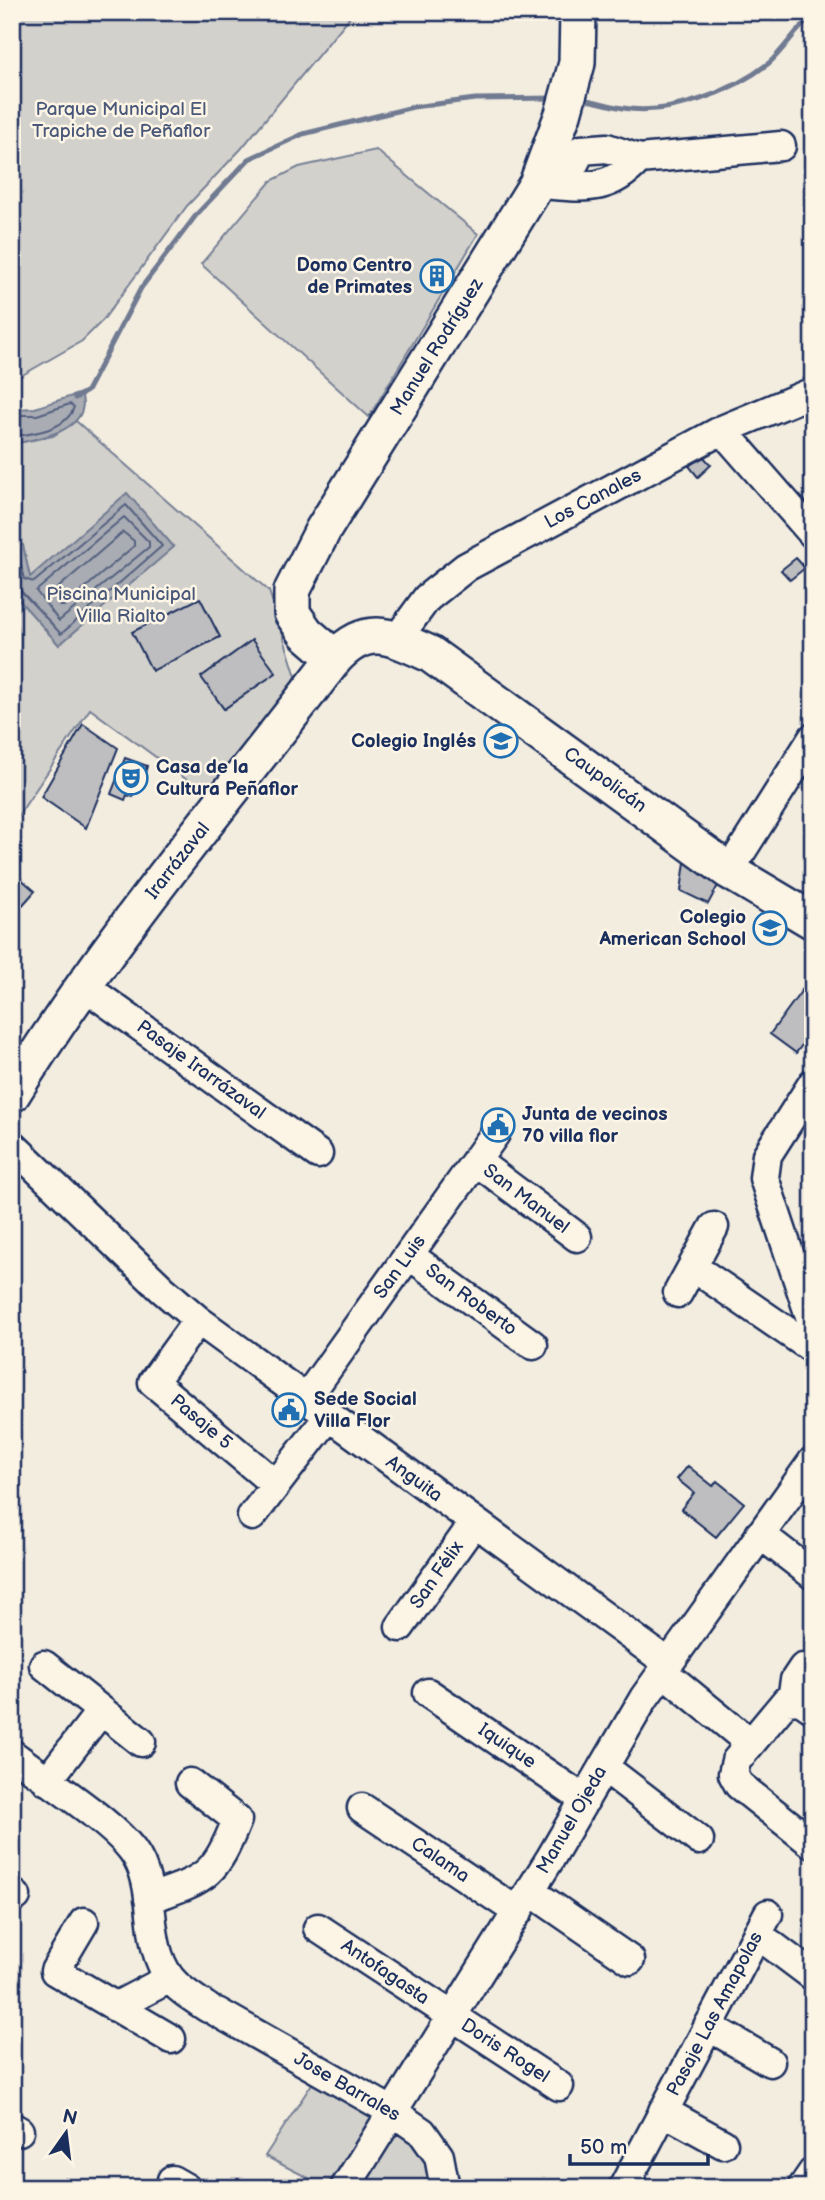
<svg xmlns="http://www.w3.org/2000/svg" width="825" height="2200" font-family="'Balsamiq Sans',sans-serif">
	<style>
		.green { fill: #d3d1cc; stroke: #778095; stroke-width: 2 }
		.water { fill: #a9acb3; stroke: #707a91; stroke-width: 2 }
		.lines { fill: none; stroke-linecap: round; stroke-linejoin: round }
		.shore { stroke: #546180; stroke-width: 2 }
		.stream { stroke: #707a91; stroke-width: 5 }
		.building { fill: #bebec0; stroke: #1b2f5e; stroke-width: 2 }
		.minor-casing { stroke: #1b2f5e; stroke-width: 33 }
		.major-casing { stroke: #1b2f5e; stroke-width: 40 }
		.minor { stroke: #fcf5e5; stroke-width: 28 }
		.major { stroke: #fcf5e5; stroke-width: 35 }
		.labels { text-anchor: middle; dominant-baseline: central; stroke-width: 5; stroke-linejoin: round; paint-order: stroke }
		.park-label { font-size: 19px; fill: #49587a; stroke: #fcf5e5 }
		.poi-label { font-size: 19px; font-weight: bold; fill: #1b2f5e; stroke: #fcf5e5; text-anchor: end }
		.street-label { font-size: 19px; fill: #1b2f5e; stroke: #fcf5e5 }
	</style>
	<rect width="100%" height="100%" fill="#f3ede0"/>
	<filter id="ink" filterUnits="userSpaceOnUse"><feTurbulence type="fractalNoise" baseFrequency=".0143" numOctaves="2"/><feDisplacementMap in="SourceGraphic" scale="14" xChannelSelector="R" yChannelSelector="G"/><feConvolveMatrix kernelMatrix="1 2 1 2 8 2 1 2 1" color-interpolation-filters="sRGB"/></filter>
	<g filter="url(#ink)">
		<path class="green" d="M12 12H354L241 149 187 206 103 320 82 341 19 377 12 386Z
			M376 150 478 234 369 417 201 264 271 181 299 167Z
			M76 421 269 591 299 686 213 799 90 709 12 825V444L53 436Z
			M313 2082 375 2116 326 2187 265 2156Z
			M401 2127C414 2144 433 2165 430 2188H358Z"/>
		<path class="water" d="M81 393C94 431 37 439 12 444V405L16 409 35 408Z
			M127 493 174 547 59 645 12 592V544L23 545 30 577Z"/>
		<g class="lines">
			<path class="shore" d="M12 415H37L70 404 74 407C66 431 33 433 12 437
				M124 517 149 542V547L59 621 36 591Z
				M123 532 134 541V546L64 606H60L52 593Z
				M12 551 18 553 24 579 34 582 126 505 162 546 61 634 20 590 12 588"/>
			<path class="stream" d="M581 99C596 101 609 106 623 108 670 116 732 92 769 63 785 49 795 29 813 16
				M75 398 87 391 141 288 197 214 249 159 303 134 413 107 475 99 554 98"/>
		</g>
		<path class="building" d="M424 277a13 13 0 1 1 26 0a13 13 0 1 1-26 0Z
			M702 455 711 465 698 477 689 466Z
			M796 558 805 568 790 580 781 570Z
			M200 598 220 637 152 671 132 632Z
			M252 640 276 673 224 709 201 677Z
			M83 724 118 748 86 828 41 797Z
			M125 758 147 766 141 788 137 787 133 797 127 795 125 800 111 794Z
			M685 862 721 880 708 904 681 891Z
			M12 871 35 891 12 917Z
			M813 975V1030L796 1053 770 1034Z
			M688 1466 713 1486 717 1481 744 1503 716 1537 681 1509 694 1493 677 1479Z"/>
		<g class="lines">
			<defs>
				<path id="minor" d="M537 184C581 186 606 195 639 159L781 146
					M563 185 581 150 607 148 639 159
					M722 430 813 534
					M397 639 427 598 466 567 722 430 813 392
					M729 871 813 738
					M84 986 318 1154
					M813 1083 767 1155 764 1178 813 1325
					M12 1145 162 1289 198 1320 668 1663
					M476 1161 577 1237
					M409 1255 533 1345
					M693 1267 813 1349
					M678 1293 714 1227
					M198 1320 153 1382 276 1485
					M305 1400 495 1134
					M252 1516 329 1416
					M760 1534 813 1575
					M400 1627 474 1523
					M44 1665 141 1742
					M662 1671 750 1743
					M428 1693 585 1800
					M792 1699 795 1680 803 1668
					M813 1709 800 1700 786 1701 736 1761 733 1774 739 1785 813 1844
					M12 1754C44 1779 111 1821 133 1851 160 1888 142 1941 170 1978 180 1991 195 1999 208 2008
					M604 1767 699 1840
					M47 1781 101 1711
					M362 1808 518 1912
					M530 1891 630 1960
					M12 1893 16 1896
					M149 1899C206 1878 214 1878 237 1820L190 1783
					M84 1922 55 1971 171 2039
					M318 1928 559 2086
					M757 1934 813 1976
					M115 2007 170 1978
					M217 2012 393 2112 422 2132 439 2156 445 2188
					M708 2026 770 2062
					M663 2111 723 2144
					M12 2127 19 2131
					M172 2180 186 2188
					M345 2188 550 1859 644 1698 813 1461
					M623 2188 768 1914
					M802 2188 813 2172"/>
				<path id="major" d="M335 658 306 633 292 613V591L323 530 537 184 563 114 577 63 578 12
					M12 1094C107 940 225 801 335 658 368 622 392 637 430 654L729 871 813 921"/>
			</defs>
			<use href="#minor" class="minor-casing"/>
			<use href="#major" class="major-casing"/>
			<use href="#minor" class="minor"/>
			<use href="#major" class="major"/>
		</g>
	</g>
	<defs>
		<symbol id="building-ring" viewBox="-11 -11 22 22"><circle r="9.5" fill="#fcf5e5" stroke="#1f6fb2" stroke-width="1.5"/><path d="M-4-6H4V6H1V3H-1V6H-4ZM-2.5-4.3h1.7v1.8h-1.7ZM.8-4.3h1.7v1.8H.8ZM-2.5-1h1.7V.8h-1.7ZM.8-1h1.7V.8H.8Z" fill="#1f6fb2"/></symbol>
		<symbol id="school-ring" viewBox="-11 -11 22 22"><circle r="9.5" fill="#fcf5e5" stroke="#1f6fb2" stroke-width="1.5"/><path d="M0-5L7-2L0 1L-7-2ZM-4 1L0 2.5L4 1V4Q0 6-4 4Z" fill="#1f6fb2"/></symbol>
		<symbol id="theatre-ring" viewBox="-11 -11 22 22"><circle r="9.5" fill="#fcf5e5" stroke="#1f6fb2" stroke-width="1.5"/><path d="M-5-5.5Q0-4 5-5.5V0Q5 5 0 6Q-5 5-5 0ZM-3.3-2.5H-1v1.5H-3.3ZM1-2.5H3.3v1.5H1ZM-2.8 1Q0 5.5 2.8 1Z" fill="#1f6fb2"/></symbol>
		<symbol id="civic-ring" viewBox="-11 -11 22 22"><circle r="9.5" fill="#fcf5e5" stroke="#1f6fb2" stroke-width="1.5"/><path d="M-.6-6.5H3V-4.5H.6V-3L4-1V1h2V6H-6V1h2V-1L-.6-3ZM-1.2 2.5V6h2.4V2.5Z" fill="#1f6fb2"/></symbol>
	</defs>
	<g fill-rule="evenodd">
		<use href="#building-ring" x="418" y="257" width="38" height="38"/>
		<use href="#school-ring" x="482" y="722" width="38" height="38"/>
		<use href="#theatre-ring" x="112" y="759" width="38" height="38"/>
		<use href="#school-ring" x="751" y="909" width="38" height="38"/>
		<use href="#civic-ring" x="479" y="1106" width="38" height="38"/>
		<use href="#civic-ring" x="270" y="1391" width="38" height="38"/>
	</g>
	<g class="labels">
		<g class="park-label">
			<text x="121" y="109">Parque Municipal El<tspan x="121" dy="22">Trapiche de Peñaflor</tspan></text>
			<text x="121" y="594">Piscina Municipal<tspan x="121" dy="22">Villa Rialto</tspan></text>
		</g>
		<g class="poi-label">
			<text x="412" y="265">Domo Centro<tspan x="412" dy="22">de Primates</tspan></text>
			<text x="476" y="741">Colegio Inglés</text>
			<text x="156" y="767" text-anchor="start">Casa de la<tspan x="156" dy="22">Cultura Peñaflor</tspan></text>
			<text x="746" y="917">Colegio<tspan x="746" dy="22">American School</tspan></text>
			<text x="522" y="1114" text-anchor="start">Junta de vecinos<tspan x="522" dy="22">70 villa flor</tspan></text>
			<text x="314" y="1399" text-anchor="start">Sede Social<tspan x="314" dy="22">Villa Flor</tspan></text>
		</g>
		<g class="street-label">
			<text transform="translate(437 347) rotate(-58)">Manuel Rodríguez</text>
			<text transform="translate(593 499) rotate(-28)">Los Canales</text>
			<text transform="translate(605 780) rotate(36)">Caupolicán</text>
			<text transform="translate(178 861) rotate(-52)">Irarrázaval</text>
			<text transform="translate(201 1070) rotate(36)">Pasaje Irarrázaval</text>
			<text transform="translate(526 1199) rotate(37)">San Manuel</text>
			<text transform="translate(400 1267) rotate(-54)">San Luis</text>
			<text transform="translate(471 1300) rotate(36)">San Roberto</text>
			<text transform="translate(201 1422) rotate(40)">Pasaje 5</text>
			<text transform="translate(414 1479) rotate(36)">Anguita</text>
			<text transform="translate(437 1575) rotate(-55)">San Félix</text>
			<text transform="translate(507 1746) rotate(34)">Iquique</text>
			<text transform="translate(572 1820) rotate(-60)">Manuel Ojeda</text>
			<text transform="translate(440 1860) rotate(34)">Calama</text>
			<text transform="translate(385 1972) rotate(34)">Antofagasta</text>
			<text transform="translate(715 2014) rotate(-62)">Pasaje Las Amapolas</text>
			<text transform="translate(505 2051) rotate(33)">Doris Rogel</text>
			<text transform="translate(347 2087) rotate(30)">Jose Barrales</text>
		</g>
	</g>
	<rect width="825" height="2200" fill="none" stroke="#fcf5e5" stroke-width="42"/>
	<rect x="21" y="21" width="783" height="2158" fill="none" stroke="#1b2f5e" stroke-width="2.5" filter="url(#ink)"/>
	<g transform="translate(66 2133) rotate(14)" stroke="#fcf5e5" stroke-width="5" paint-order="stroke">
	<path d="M0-5L12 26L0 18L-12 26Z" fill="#1b2f5e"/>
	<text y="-10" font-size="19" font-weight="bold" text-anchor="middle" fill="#1b2f5e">N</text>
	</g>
	<path d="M570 2154v10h138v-10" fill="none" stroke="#1b2f5e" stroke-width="3.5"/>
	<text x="580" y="2154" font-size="21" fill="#1b2f5e" stroke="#fcf5e5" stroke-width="5" paint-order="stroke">50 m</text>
</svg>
